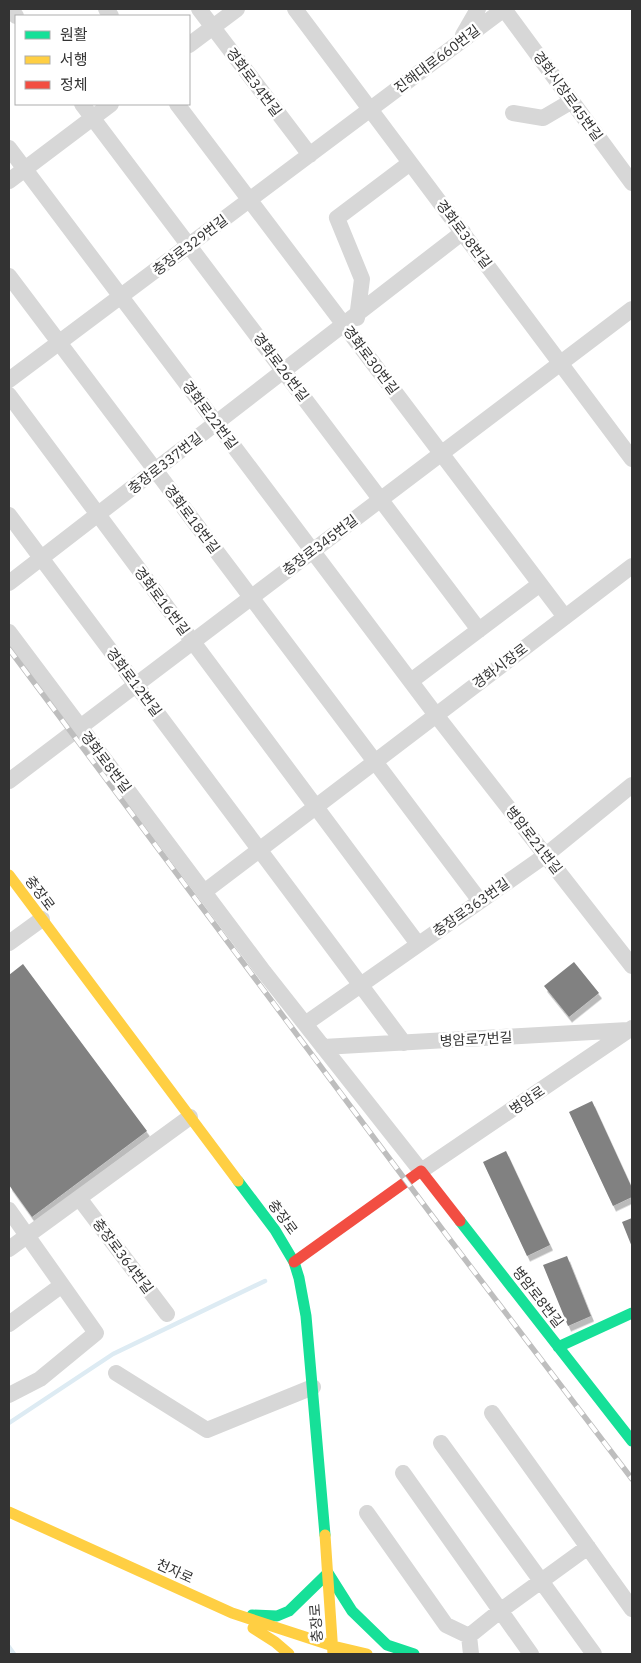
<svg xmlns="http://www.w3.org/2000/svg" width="641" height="1663" font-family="'IBM Plex Sans','Noto Sans KR',sans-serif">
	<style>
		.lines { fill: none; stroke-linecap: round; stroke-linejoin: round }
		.stream { stroke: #ddebf3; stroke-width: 4.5 }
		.building { fill: #818181; filter: url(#shadow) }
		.street { stroke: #d7d7d7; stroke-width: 16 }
		.fast { stroke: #16e098; stroke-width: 11 }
		.slow { stroke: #ffcf43; stroke-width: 11 }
		.jam { stroke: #f24e42; stroke-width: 11 }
		.rail-casing { stroke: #bebebe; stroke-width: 5.5 }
		.rail { stroke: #fff; stroke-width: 4; stroke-dasharray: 11; stroke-linecap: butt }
		.labels { text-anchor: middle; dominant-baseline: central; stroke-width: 5; stroke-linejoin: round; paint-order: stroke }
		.street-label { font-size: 14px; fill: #333; stroke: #fff }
	</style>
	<defs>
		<filter id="shadow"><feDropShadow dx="3" dy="5.5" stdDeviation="0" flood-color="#0004"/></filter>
	</defs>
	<rect width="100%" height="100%" fill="#fff"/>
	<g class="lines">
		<path class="stream" d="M9 1423 113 1354 265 1281
			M9 1647 14 1654"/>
	</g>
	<path class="building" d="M574 962 599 993 569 1017 544 986Z
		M23 964 147 1131 32 1217 9 1185V975Z
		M592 1101 632 1188V1197L613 1206 569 1112Z
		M506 1151 550 1245 527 1256 483 1162Z
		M632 1218V1247L622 1222Z
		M567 1256 591 1316 568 1326 543 1265Z"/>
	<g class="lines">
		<path class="street" d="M10 9 16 16
			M106 9 111 16
			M199 9 310 155
			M295 9 632 459
			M463 35 478 9
			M189 45 237 9
			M82 104 479 630
			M177 104 565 617
			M513 113 543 118 572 101
			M9 148 436 715 632 966
			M9 181 111 104
			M9 276 480 901
			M357 318 362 279 337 218 410 163
			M9 380 504 9 632 183
			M9 395 418 944
			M9 515 404 1043
			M9 583 463 232
			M9 632 264 972 421 1171 632 1028
			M411 681 540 584
			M9 781 632 309
			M204 892 632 566
			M9 943 42 919
			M305 1024 546 855 632 785
			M323 1047 628 1030
			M79 1198 167 1314
			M9 1210 96 1333 40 1379 9 1395
			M9 1249 190 1117
			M9 1324 62 1285
			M116 1373 207 1430 313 1387
			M492 1413 632 1609
			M441 1443 594 1654
			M403 1473 531 1654
			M367 1513 446 1625 469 1636 500 1611 588 1547
			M469 1636 471 1654"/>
		<path class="fast" d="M238 1181 275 1230 294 1262 299 1278 306 1316 325 1535
			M460 1221 632 1441
			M558 1347 632 1313
			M252 1615 277 1616 289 1611 328 1573 352 1611 387 1645 414 1654"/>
		<path class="slow" d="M9 875 238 1181
			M9 1512 232 1613 333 1646 367 1654
			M325 1535 333 1654
			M253 1628 275 1642 289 1654"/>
		<path class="jam" d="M294 1262 421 1171 460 1221"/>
		<defs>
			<path id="rail" d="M9 649 451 1241 632 1479"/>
		</defs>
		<use href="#rail" class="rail-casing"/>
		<use href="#rail" class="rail"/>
	</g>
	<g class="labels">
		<g class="street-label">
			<text transform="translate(437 59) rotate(-37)">진해대로660번길</text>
			<text transform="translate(254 82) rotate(53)">경화로34번길</text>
			<text transform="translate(568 96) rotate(54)">경화시장로45번길</text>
			<text transform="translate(464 234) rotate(53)">경화로38번길</text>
			<text transform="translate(190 245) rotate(-37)">충장로329번길</text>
			<text transform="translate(371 360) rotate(53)">경화로30번길</text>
			<text transform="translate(281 367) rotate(53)">경화로26번길</text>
			<text transform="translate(210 415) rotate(53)">경화로22번길</text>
			<text transform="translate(165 463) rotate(-38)">충장로337번길</text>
			<text transform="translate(192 519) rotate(53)">경화로18번길</text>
			<text transform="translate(320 545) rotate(-37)">충장로345번길</text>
			<text transform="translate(162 601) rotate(53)">경화로16번길</text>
			<text transform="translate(500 666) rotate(-37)">경화시장로</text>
			<text transform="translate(134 682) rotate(53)">경화로12번길</text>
			<text transform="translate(106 762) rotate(53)">경화로8번길</text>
			<text transform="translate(534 840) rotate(52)">병암로21번길</text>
			<text transform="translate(40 893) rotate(53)">충장로</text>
			<text transform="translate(471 907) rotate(-35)">충장로363번길</text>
			<text transform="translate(476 1039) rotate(-3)">병암로7번길</text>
			<text transform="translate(527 1100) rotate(-34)">병암로</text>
			<text transform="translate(283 1217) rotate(54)">충장로</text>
			<text transform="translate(123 1256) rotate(53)">충장로364번길</text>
			<text transform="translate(538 1297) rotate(52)">병암로8번길</text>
			<text transform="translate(175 1571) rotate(24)">천자로</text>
			<text transform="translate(316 1623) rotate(-94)">충장로</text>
		</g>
	</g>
	<rect width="641" height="1663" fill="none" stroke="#333333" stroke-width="20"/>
	<rect x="15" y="15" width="175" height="90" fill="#ffffff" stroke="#adadad"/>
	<rect x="25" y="31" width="25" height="8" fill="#16e098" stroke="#adadad"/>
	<text x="60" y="40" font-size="15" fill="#333333">원활</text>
	<rect x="25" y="56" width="25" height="8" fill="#ffcf43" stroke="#adadad"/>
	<text x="60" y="65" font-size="15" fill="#333333">서행</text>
	<rect x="25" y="81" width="25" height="8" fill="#f24e42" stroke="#adadad"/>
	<text x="60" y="90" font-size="15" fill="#333333">정체</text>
</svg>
